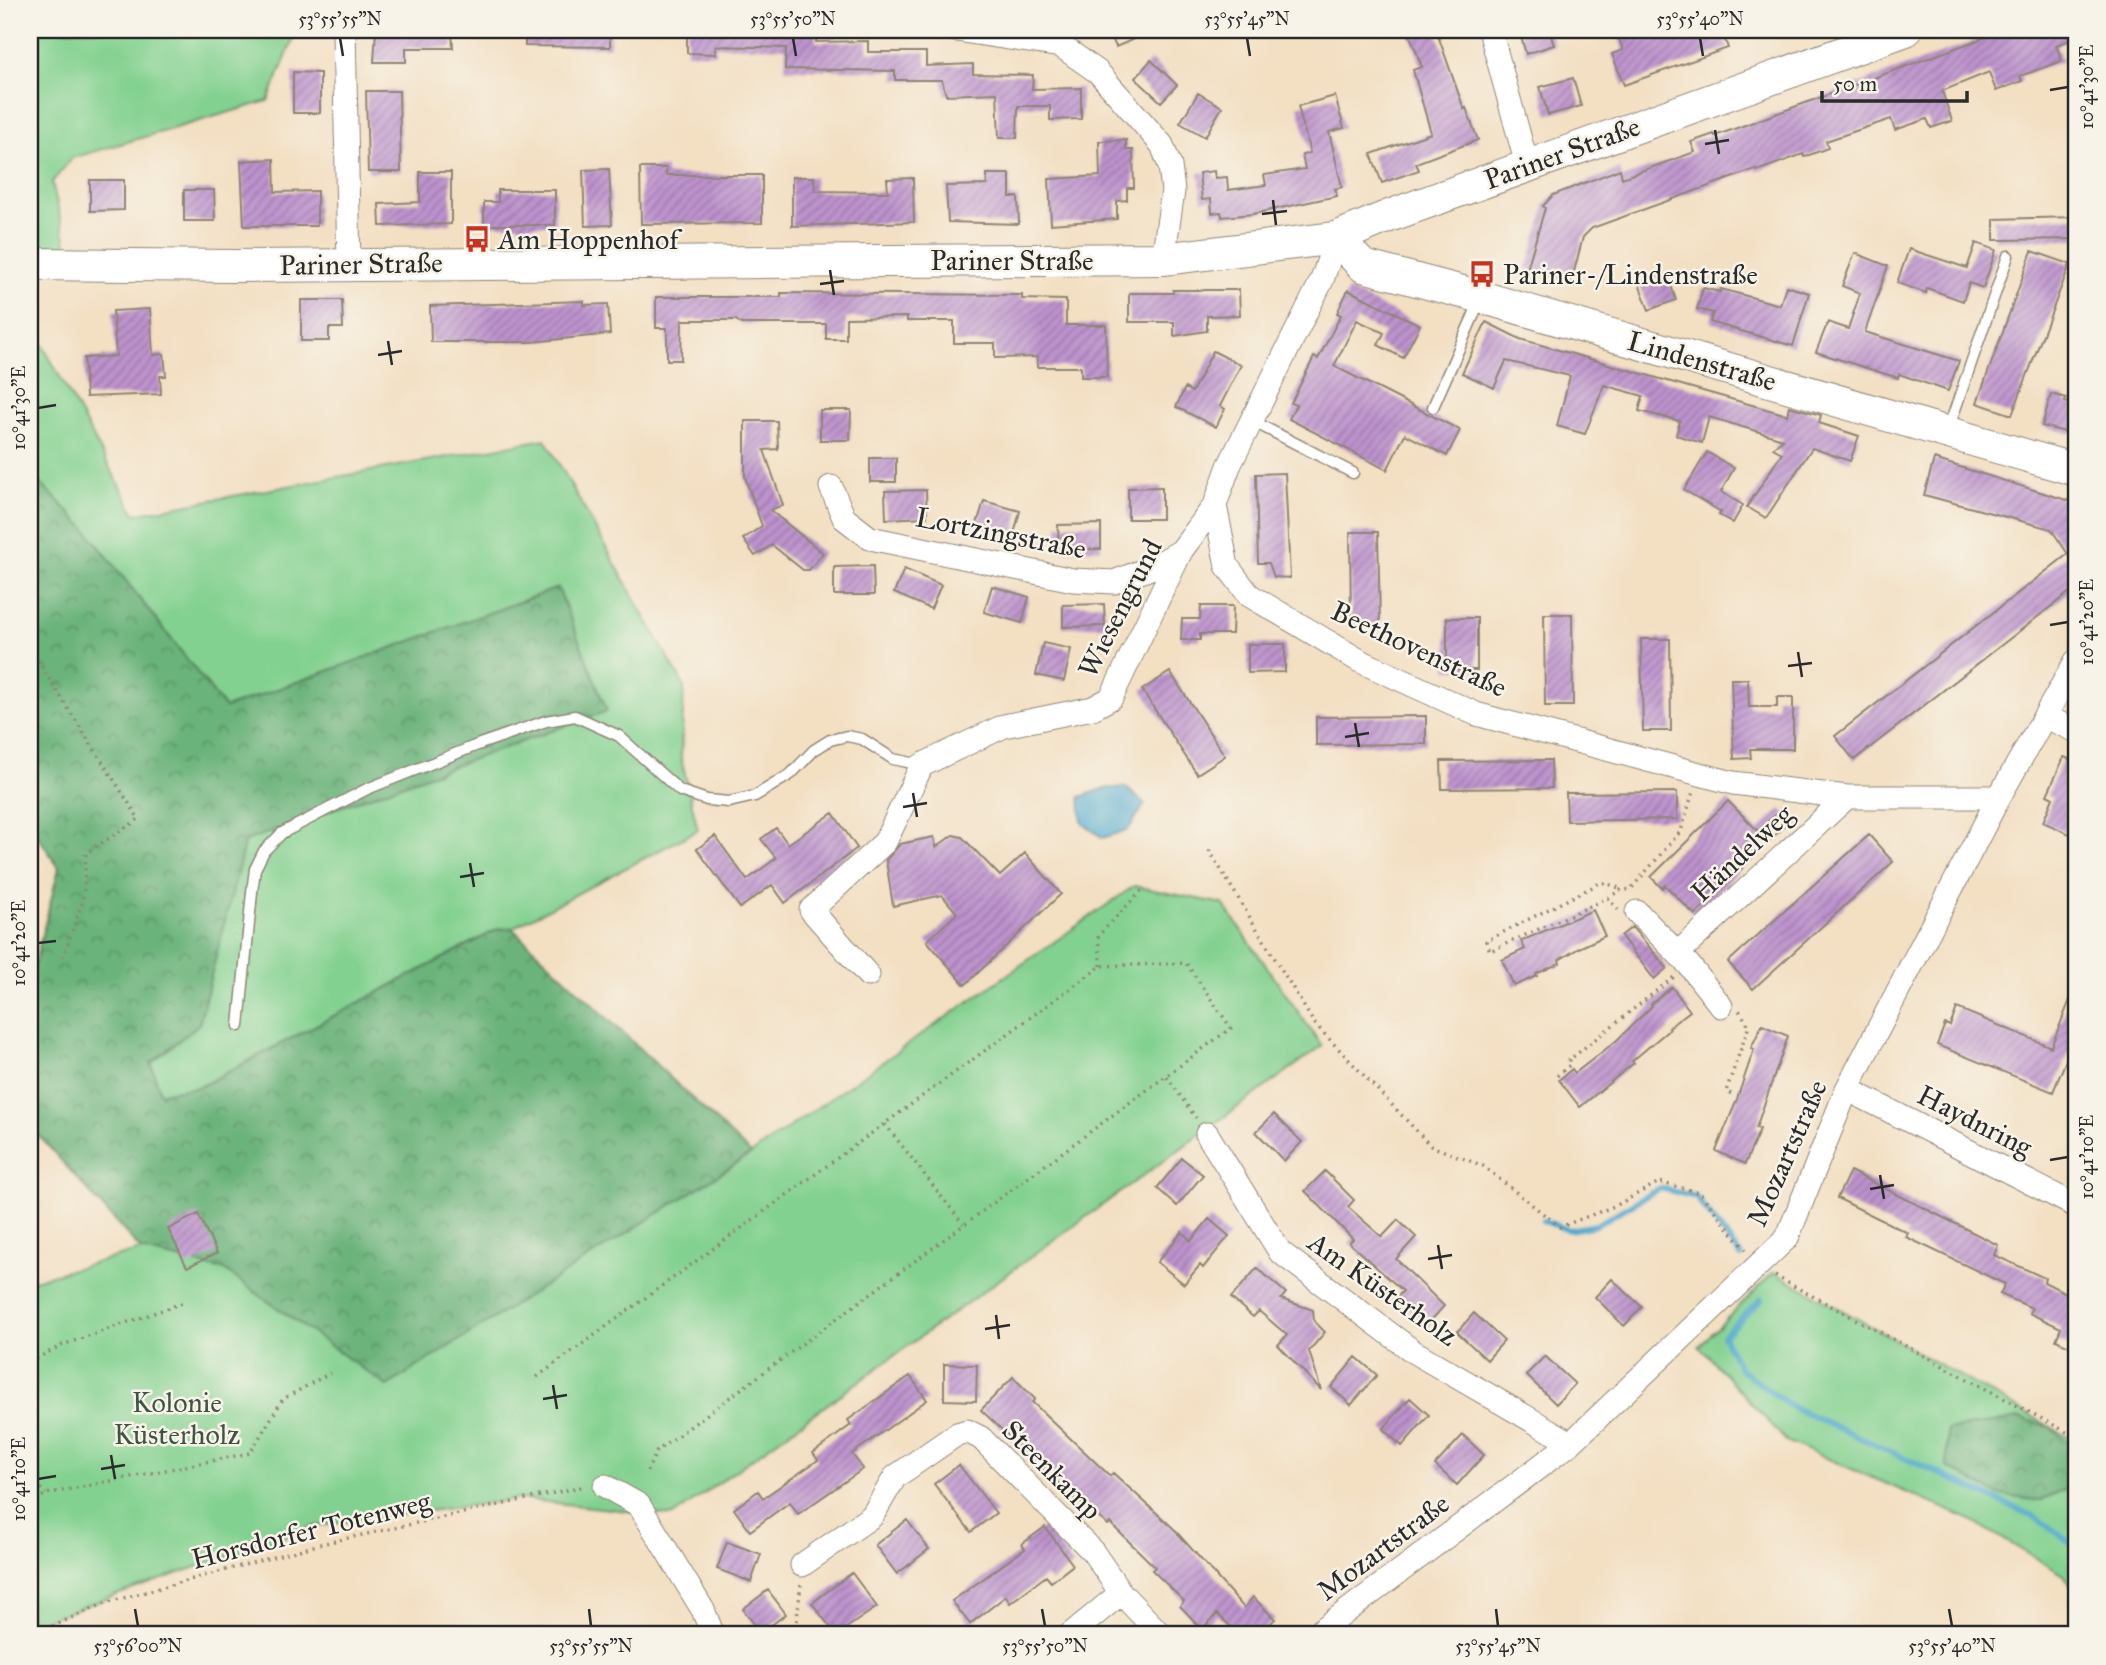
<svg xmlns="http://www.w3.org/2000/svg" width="2106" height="1665" font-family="'IM FELL Great Primer',serif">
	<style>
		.green { fill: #83d190; stroke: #577e5e; stroke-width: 2 }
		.forest { fill: url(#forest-crowns); stroke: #4a6f52; stroke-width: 2 }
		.water { fill: #50a9cd; stroke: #3e6a7c; stroke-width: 2 }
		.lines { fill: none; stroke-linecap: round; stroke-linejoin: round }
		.stream { stroke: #50a9cd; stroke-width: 6 }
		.building { fill: url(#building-hatch) }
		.lane-casing { stroke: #8f8576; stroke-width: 13 }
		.street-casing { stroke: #8f8576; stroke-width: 25 }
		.secondary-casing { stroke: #8f8576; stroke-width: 34 }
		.path { stroke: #8f8576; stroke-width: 3.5; stroke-dasharray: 2 5; stroke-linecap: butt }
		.lane { stroke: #fff; stroke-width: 10 }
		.street { stroke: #fff; stroke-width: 23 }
		.secondary { stroke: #fff; stroke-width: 32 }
		.ticks { fill: none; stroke: #2b2b2b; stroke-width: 2.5 }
		.labels { text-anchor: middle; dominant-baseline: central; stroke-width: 5; stroke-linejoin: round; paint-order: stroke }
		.street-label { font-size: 28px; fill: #2b2b2b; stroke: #f7f3e8 }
		.poi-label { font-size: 28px; fill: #2b2b2b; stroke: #f7f3e8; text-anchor: start }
		.park-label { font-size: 28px; fill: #415444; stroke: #f7f3e8 }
		.neatline { fill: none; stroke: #2b2b2b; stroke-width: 2.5 }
		.ticks-label { font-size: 18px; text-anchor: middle; fill: #2b2b2b }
	</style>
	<defs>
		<pattern id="forest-crowns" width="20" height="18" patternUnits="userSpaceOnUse" patternTransform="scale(1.75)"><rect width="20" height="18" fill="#6ab37a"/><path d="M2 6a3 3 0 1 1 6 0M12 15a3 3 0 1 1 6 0" fill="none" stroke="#579264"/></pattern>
		<pattern id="building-hatch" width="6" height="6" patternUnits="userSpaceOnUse" patternTransform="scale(1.75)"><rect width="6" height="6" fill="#bd93cd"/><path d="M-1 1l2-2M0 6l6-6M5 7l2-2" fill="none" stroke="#9a78a7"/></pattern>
	</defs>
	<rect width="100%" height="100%" fill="#f7f3e8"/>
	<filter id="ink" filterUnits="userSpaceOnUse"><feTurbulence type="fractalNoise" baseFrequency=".0143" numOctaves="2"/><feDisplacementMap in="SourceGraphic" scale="14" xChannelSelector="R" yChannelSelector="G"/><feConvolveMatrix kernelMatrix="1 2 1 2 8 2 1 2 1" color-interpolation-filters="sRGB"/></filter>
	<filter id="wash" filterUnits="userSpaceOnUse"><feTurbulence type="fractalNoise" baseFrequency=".00686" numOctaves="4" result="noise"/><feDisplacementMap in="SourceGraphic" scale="28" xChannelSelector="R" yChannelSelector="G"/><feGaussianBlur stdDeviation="1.57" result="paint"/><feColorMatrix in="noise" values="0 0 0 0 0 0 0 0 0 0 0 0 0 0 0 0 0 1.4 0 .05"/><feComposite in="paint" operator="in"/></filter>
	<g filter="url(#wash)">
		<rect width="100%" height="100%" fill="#f3dfc2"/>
		<path class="green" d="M30 30H297L268 101 72 158 52 182 67 248 30 250Z
			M30 322 135 514 545 439 684 686 681 758 698 830 512 928 498 929 199 1087 160 1093 151 1063 199 1024 244 841 607 711 558 588 225 708 84 527 30 473Z
			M1134 886 1223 904 1322 1046 673 1516 520 1499 315 1526 30 1625V1281L141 1250 224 1269 387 1386 751 1154Z
			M1774 1272 2076 1441V1593L2064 1575 1971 1520 1786 1441 1699 1346Z"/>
		<path class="forest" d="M30 473 84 527 225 708 558 588 607 711 245 841 199 1024 151 1063 160 1093 200 1087 498 929 512 928 751 1154 387 1386 224 1270 141 1250 32 1128 30 1112V983L59 868 30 824Z
			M2020 1418 2050 1427 2073 1446 2075 1457 2066 1488 2041 1501 1999 1495 1947 1467V1430Z"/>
		<path class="water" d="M1125 787 1145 804 1128 830 1103 838 1082 823 1080 797 1103 789Z"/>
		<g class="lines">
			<path class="stream" d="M1544 1221 1569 1230 1596 1225 1660 1188 1696 1197 1741 1256
				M1762 1299 1723 1336 1740 1369 1792 1407 2035 1517 2076 1546"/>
		</g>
		<g id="blocks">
			<path class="building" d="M376 30H452L453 48H406V62H374Z
				M525 30H610V47L525 46Z
				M687 30 816 32V42L868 41V52H926V66L973 64V74L1033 75 1032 89 1081 88V119L1050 120V106H1018L1017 138H999L997 93 946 95 942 80H895V71L785 69 786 48 716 46V54L687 53Z
				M1108 30H1154L1116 47Z
				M1408 30H1436L1464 109 1466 108 1478 140 1416 163 1419 170 1382 183 1371 154 1431 133 1413 70 1422 67Z
				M1519 30H1549L1554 45 1526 54Z
				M1616 30H1662L1664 37 1684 30H1721L1728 48 1624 85 1612 54 1623 50Z
				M2005 30H2076V38L2056 45 2062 61 2020 76 2022 81 1996 91 1989 72 1942 91 1952 121 1931 128 1927 119 1895 130 1891 119 1826 141 1828 148 1804 157 1803 154 1757 171 1756 169 1592 228 1583 237 1571 283 1527 269 1545 208 1543 206 1553 195 1620 169 1622 178 1695 152 1691 142 1714 134 1715 136Z
				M1151 60 1177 85 1161 102 1135 78Z
				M293 72 320 73V113H293Z
				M1573 78 1581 106 1548 115 1540 87Z
				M366 91H399L401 172H368Z
				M1198 93 1222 107 1205 137 1180 123Z
				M1335 96 1344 128 1329 132 1342 187 1335 189 1337 196 1253 214 1222 217 1221 212 1212 213 1211 199 1202 200 1199 173 1214 171 1215 178 1227 177 1228 190 1266 185 1264 175 1305 169 1302 155 1310 153 1298 106Z
				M1126 140V150H1133L1134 188H1127V200L1117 201V219L1051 224 1049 179 1100 176 1099 141Z
				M274 159 275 192 317 191V226H244L241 161Z
				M640 168H666V175H762V223L641 224Z
				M609 169 612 225 585 226 583 170Z
				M420 172H451V224L380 226 379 204 420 202Z
				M987 174H1010V197H1018L1019 224 948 222 946 186 987 185Z
				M792 177H814L815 191 888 192 887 179 913 178 914 222 792 226Z
				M90 180H124V210L90 211Z
				M184 190H214L215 221H184Z
				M498 190H555V225H484V202H498Z
				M2076 217V239L1994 240V219Z
				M1976 243 1996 250 1983 288 1969 283 1963 301 1927 288 1926 293 1897 283 1909 249 1967 268Z
				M2032 251 2070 264 2012 415 1977 403Z
				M1855 253 1888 266 1865 332 1959 361 1948 391 1899 374 1898 378 1816 352 1828 322 1848 329 1860 293 1842 286Z
				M1667 274 1676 300 1649 310 1639 284Z
				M1786 286 1809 293 1793 346 1710 322 1713 313 1697 309 1703 288 1720 292 1721 289 1780 305Z
				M1173 290H1239L1240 315 1207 316V331L1174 336V322H1129V293H1173Z
				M1348 290 1420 325 1403 358 1378 345 1384 333 1357 320 1334 366 1460 430 1447 456 1405 434 1387 470 1289 419 1296 405 1291 403 1314 357 1318 359 1341 315 1337 313Z
				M781 293 1022 295V299L1066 300V325H1106L1107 377H1081V367H1037V357L995 358V343H954V321H907V317L846 318V339H826V324H742L736 320H682L681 360H667V328H656V297H781Z
				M301 300H342L343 328H329V341H301Z
				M584 301V305L608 304 610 334 531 342H431L430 306Z
				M150 309 153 355 164 354 166 376H160L161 394 86 397 84 358 116 356 113 311Z
				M1486 322 1520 339 1787 415 1789 406 1821 415 1819 423 1859 436 1850 461 1812 448 1766 518 1747 507 1782 453 1773 448 1783 439 1709 417 1702 443 1676 435 1680 421 1639 411 1643 396 1604 385 1585 434 1557 426 1570 376 1506 361 1494 388 1462 373Z
				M1213 351 1241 365 1220 406 1225 409 1216 427 1176 407 1185 388 1192 392Z
				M2051 394 2066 398 2065 402 2076 405V435L2042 426Z
				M820 410H851L850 440H820Z
				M745 421H777L778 449 764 450 783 505 770 510 823 553 809 570H803L772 545 755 556 743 539 762 526 745 477Z
				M1707 452 1734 468 1721 492 1743 505 1733 523 1719 515 1721 512 1684 490Z
				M870 458H896V482H870Z
				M1934 459 2076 503V587L1854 760 1835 736 2068 554 2051 529 1924 495Z
				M1285 473 1290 578 1274 577 1269 563H1258L1256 474Z
				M1162 487V519H1128V488Z
				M926 490 927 517 886 519 885 491Z
				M984 501 1020 511 1013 538 977 524Z
				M1101 524V549L1059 550 1058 525Z
				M1350 532H1378L1380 624H1351Z
				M873 566 874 595H834V567Z
				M904 569 941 585 931 609 894 593Z
				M992 586 1029 597 1022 623 984 612Z
				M1104 604 1105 626 1063 627V605Z
				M1201 606H1233L1232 634H1200V640H1181L1182 619H1200Z
				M1544 614H1572L1573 706H1545Z
				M1447 618H1477V670H1447Z
				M1641 639H1670L1671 731H1643Z
				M1043 643 1071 649 1064 681 1036 675Z
				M1248 644H1285V672L1248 673Z
				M1170 672 1225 756 1197 774 1142 690Z
				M1731 679H1748L1749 707H1777V697H1793V749H1750L1751 758 1734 759Z
				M1426 716V744L1316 745V717Z
				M2064 757 2076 762V837L2043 822 2053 798 2047 795Z
				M1551 760 1552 788 1442 789 1441 761Z
				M1677 792V819L1567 821 1566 793Z
				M1728 801 1758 831 1781 809 1791 819 1695 915 1665 885 1662 888 1651 877Z
				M833 813 857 848 785 903 772 885 740 908 697 849 715 836 747 880 776 858 761 839 776 828 788 844Z
				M953 835 962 837 1000 876 1025 853 1061 894 965 985 927 941 957 913 942 895 893 906 886 860 900 844 934 837 936 847Z
				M1869 835 1893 862 1753 989 1728 962Z
				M1593 910 1605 936 1581 947 1559 960 1560 963 1536 974 1537 976 1514 986 1502 960 1525 949 1521 941Z
				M1632 927 1667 968 1654 979 1621 936Z
				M2076 985V1036L2053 1092 1937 1045 1945 1024 1950 1026 1957 1008 2051 1047Z
				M1672 987 1690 1011 1669 1027 1670 1029 1632 1061 1634 1063 1580 1107 1559 1080 1572 1069 1575 1073 1616 1041 1652 1006 1651 1004Z
				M1762 1025 1788 1036 1756 1128 1760 1129 1745 1164 1716 1151 1737 1099 1754 1049 1751 1048Z
				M1274 1114 1302 1142 1284 1161 1256 1132Z
				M1182 1158 1203 1175 1177 1206 1157 1188Z
				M1325 1171 1354 1200 1348 1207 1382 1237 1398 1220 1416 1237 1396 1259 1444 1306 1427 1325 1397 1297 1403 1291 1349 1243 1353 1239 1305 1191Z
				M1850 1171 1998 1245 1994 1255 2045 1278 2044 1282 2074 1297 2076 1292V1349L2056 1340 2061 1328 2029 1313 2032 1308 2000 1294 2005 1284 1906 1237 1908 1233 1837 1198Z
				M198 1214 217 1253 187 1267 168 1229Z
				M1209 1219 1229 1236 1203 1268 1200 1265 1184 1284 1157 1262 1182 1232 1191 1241Z
				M1257 1268 1286 1293 1281 1299 1313 1310 1314 1321 1325 1332 1309 1351 1321 1390 1278 1345 1287 1335 1259 1311 1253 1317 1231 1298Z
				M1612 1279 1642 1307 1624 1326 1595 1297Z
				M1474 1313 1504 1341 1487 1360 1457 1332Z
				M1545 1356 1575 1384 1556 1404 1526 1375Z
				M1356 1357 1377 1375 1351 1405 1331 1387Z
				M944 1364 977 1365 976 1401 944 1400Z
				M910 1376 927 1400 852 1454 863 1469 798 1514 790 1502 750 1531 734 1509 758 1491 763 1498 818 1460 813 1453 851 1425 848 1420Z
				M1013 1377 1035 1399 1032 1402 1110 1476 1113 1473 1173 1528 1244 1608 1253 1597 1275 1619 1259 1635H1240L1217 1614 1202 1629 1180 1606 1184 1601 1152 1570 1155 1567 1110 1523 1108 1525 1073 1497 981 1410Z
				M1410 1398 1429 1415 1402 1446 1383 1429Z
				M1463 1435 1484 1455 1457 1485 1435 1465Z
				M959 1465 996 1513 971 1532 934 1484Z
				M907 1520 929 1549 897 1574 875 1545Z
				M1045 1527 1073 1565 1051 1582 1046 1576 1010 1603 1006 1596 970 1624 952 1601 1025 1549 1022 1544Z
				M727 1542 761 1554 751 1582 717 1569Z
				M852 1573 877 1607 836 1635 812 1603Z
				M768 1590 786 1614 761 1633 743 1609Z"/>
		</g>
	</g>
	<g filter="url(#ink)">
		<use href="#blocks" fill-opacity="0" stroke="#8f8576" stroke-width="2"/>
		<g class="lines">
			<defs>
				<path id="lane" d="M1433 407 1480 301
					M1252 421 1353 473
					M1948 430 2008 256
					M239 1026 252 892 255 869 264 851 282 833 367 789 480 744 546 721 575 716 619 736 680 791 707 800 729 802 755 796 791 774 814 750 830 740 847 736 862 739 893 759 922 765"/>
				<path id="street" d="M344 30 349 265
					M956 30 1061 46
					M1056 30 1061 46 1098 72 1162 145 1170 166 1173 191 1163 259
					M1490 30 1527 165
					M1336 238 1322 280 1229 466 1215 505 1227 566 1249 595 1360 661 1476 714 1733 783 1847 797H1999
					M831 487 844 518 870 538 1073 580 1114 582 1153 567 1181 551
					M2046 717 2076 731
					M1637 912 1689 965 1721 1006
					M1678 953 1847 797
					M868 975 811 910 885 842 922 765 1004 726 1093 708 1111 698 1181 551 1215 505
					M1847 1089 2076 1206
					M1207 1134 1280 1252 1414 1352 1571 1443
					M605 1486 639 1505 703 1610 713 1635
					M802 1565 872 1516 895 1477 957 1434 967 1431 981 1438 1093 1552 1121 1593 1161 1635
					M1070 1635 1121 1593
					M1315 1635 1571 1443 1787 1238 1847 1089 1999 797 2076 661"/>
				<path id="secondary" d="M1336 238 1363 266 1474 295 2076 470
					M30 264 234 266 1163 259 1336 238 1389 216 1906 30"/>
			</defs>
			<use href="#lane" class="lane-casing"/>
			<use href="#street" class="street-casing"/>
			<use href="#secondary" class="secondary-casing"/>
			<path class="path" d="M30 649 139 819 86 853 83 901 63 957
				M1209 850 1314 1023 1431 1146 1483 1166 1560 1227 1617 1205 1659 1182 1700 1193 1746 1250
				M1608 898 1622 889 1630 890 1681 831 1693 792
				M1618 910 1608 898 1490 951 1486 941 1602 882 1622 889
				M1101 966 1098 936 1144 888
				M1557 1076 1571 1064 1569 1060 1674 977
				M1167 1077 1196 1118
				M1731 1094 1726 1091 1749 1026 1739 1010
				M885 1124 963 1224
				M1775 1276 2076 1437
				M30 1362 60 1346 185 1302
				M537 1377 1101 966 1186 963 1231 1028 657 1451 647 1471
				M30 1479 46 1494
				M30 1504 46 1494 250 1453 283 1399 330 1373
				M33 1635 105 1603 321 1544 586 1486
				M795 1635 801 1585"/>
			<use href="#lane" class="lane"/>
			<use href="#street" class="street"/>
			<use href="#secondary" class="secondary"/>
		</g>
	</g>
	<path class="ticks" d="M340 38 343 56M793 38 796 56M1247 38 1250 56M1700 38 1703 56M2050 90 2068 87M1715 130 1719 154M1705 144 1729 140M1273 200 1276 225M1262 214 1287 211M830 270 834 295M820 284 844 281M388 341 392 365M378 355 402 351M38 408 56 405M2050 625 2068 622M1798 652 1802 677M1788 666 1812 663M1355 723 1359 747M1345 737 1369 733M913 793 917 817M903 807 927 803M470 863 474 887M460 877 484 873M38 943 56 941M2050 1160 2068 1157M1880 1175 1884 1199M1870 1189 1894 1185M1438 1245 1442 1269M1428 1259 1452 1255M996 1315 999 1339M985 1329 1010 1325M553 1385 557 1409M543 1399 567 1395M111 1455 115 1479M101 1469 125 1465M38 1479 56 1476M135 1609 138 1626M589 1609 591 1626M1042 1609 1045 1626M1496 1609 1498 1626M1949 1609 1952 1626"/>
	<defs>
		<symbol id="bus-bare" viewBox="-9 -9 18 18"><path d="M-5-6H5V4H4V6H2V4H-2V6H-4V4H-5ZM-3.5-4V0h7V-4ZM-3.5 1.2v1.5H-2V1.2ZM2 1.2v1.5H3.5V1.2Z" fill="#c8321e" stroke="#f7f3e8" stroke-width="2.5" paint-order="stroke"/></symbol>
	</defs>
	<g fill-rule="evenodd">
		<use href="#bus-bare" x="458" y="220" width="38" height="38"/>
		<use href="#bus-bare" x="1463" y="255" width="38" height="38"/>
	</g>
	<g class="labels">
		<g class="street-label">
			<text transform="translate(1562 153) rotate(-20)">Pariner Straße</text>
			<text x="1012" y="260">Pariner Straße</text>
			<text transform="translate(361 264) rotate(-1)">Pariner Straße</text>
			<text transform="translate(1702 361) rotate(16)">Lindenstraße</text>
			<text transform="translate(1001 533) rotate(11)">Lortzingstraße</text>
			<text transform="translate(1120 608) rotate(-63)">Wiesengrund</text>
			<text transform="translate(1419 649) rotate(25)">Beethovenstraße</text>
			<text transform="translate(1742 853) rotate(-43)">Händelweg</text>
			<text transform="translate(1975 1121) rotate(27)">Haydnring</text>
			<text transform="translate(1787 1153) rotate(-66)">Mozartstraße</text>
			<text transform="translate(1383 1289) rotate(35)">Am Küsterholz</text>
			<text transform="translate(1052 1470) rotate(45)">Steenkamp</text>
			<text transform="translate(311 1530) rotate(-14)">Horsdorfer Totenweg</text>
			<text transform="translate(1383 1547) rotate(-37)">Mozartstraße</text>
		</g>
		<g class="poi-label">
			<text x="498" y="239">Am Hoppenhof</text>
			<text x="1503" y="274">Pariner-/Lindenstraße</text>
		</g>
		<g class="park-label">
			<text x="177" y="1402">Kolonie<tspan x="177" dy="32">Küsterholz</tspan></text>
		</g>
	</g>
	<rect width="2106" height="1665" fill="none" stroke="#f7f3e8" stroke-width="77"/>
	<path d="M1822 91v10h145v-10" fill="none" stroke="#2b2b2b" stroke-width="3.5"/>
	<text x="1833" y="91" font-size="21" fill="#2b2b2b" stroke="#f7f3e8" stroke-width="5" paint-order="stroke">50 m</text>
	<rect x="38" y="38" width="2030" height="1588" class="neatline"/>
	<g class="ticks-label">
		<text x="340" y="25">53°55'55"N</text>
		<text x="793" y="25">53°55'50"N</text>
		<text x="1247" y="25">53°55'45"N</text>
		<text x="1700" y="25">53°55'40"N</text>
		<text transform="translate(2087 87) rotate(-90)" y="6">10°41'30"E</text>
		<text transform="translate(19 408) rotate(-90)" y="6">10°41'30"E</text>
		<text transform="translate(2087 622) rotate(-90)" y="6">10°41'20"E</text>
		<text transform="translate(19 943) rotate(-90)" y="6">10°41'20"E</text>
		<text transform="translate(2087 1157) rotate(-90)" y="6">10°41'10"E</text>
		<text transform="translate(19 1479) rotate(-90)" y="6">10°41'10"E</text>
		<text x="138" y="1652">53°56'00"N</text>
		<text x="591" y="1652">53°55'55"N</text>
		<text x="1045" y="1652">53°55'50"N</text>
		<text x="1498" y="1652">53°55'45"N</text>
		<text x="1952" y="1652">53°55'40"N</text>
	</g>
</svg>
